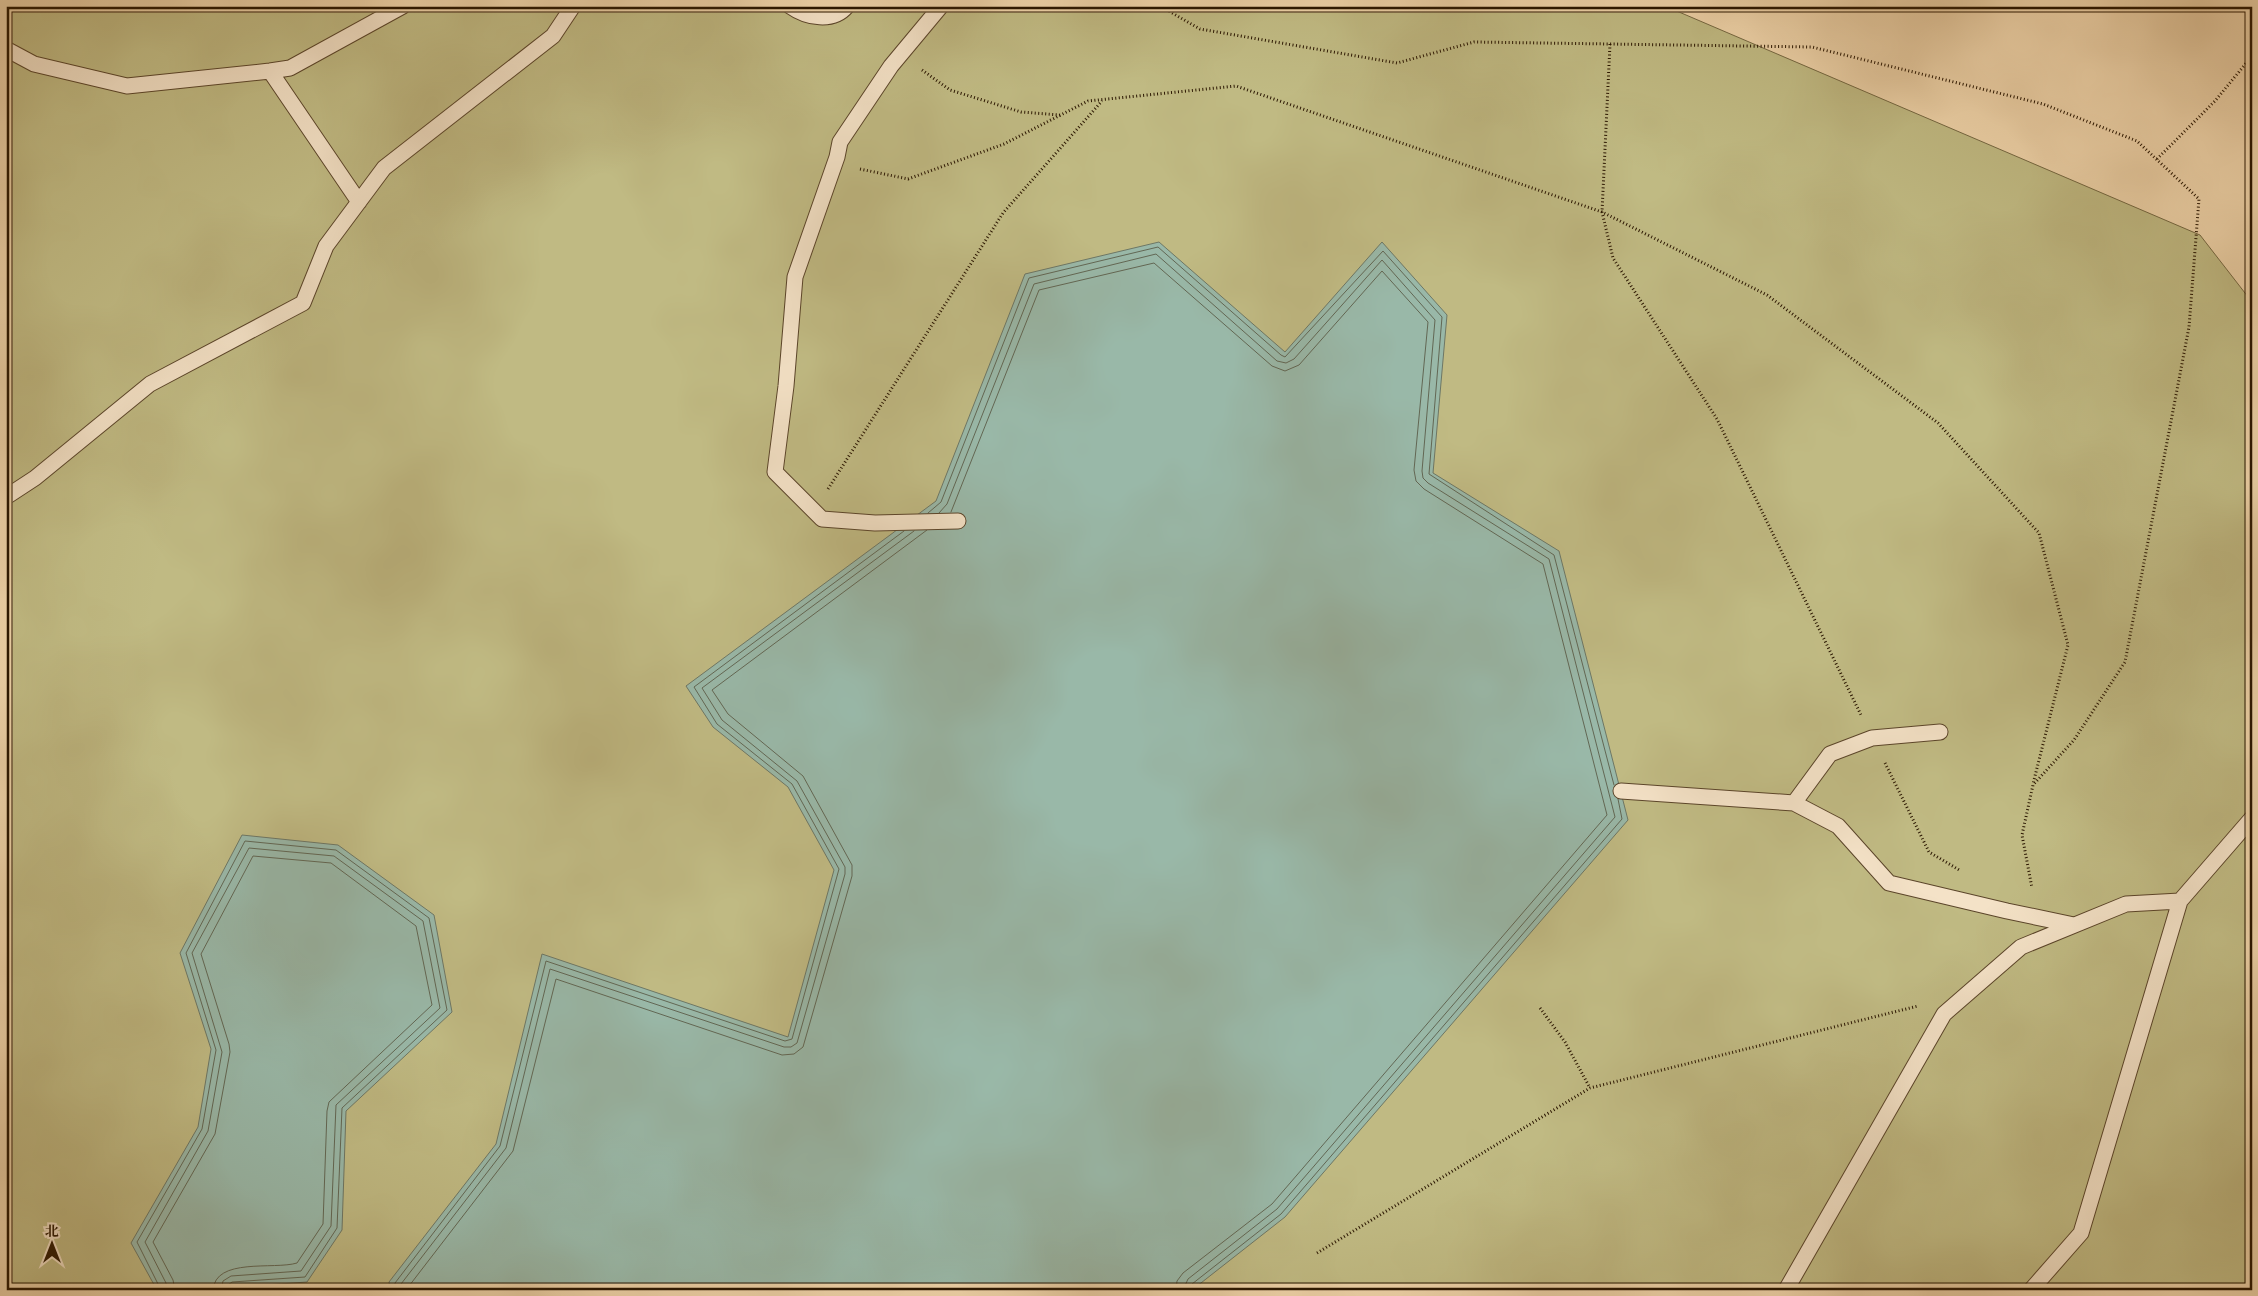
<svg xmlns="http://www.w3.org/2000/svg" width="2258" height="1296" font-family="'Old Standard TT','Noto Serif SC',serif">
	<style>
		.green { fill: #c0ba83; stroke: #756842 }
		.water { fill: #99b8a8; stroke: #6d7765 }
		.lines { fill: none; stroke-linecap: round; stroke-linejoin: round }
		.shore { stroke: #626754; stroke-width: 1 }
		.lane-casing { stroke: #5b452a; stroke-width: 17 }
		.path { stroke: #2a1600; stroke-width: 3; stroke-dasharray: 1 2.5; stroke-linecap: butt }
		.lane { stroke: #f4e2c7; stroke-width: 15 }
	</style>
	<rect width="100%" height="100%" fill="#eed3a9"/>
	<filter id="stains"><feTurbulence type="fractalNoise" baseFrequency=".004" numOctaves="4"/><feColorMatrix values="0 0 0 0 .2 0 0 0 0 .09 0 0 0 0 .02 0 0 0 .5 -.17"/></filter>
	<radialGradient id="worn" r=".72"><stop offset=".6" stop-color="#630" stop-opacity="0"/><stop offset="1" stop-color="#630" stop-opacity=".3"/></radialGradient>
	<path class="green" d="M6 6H1665L2200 235 2252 302V1290H6Z"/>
	<path class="water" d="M1159 242 1285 352 1382 242 1447 315 1433 473 1559 551 1628 820 1285 1217 1192 1290H390L389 1282 496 1144 542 954 788 1037 834 870 788 787 713 727 686 686 936 501 1025 274Z
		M242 835 338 845 434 915 452 1012 346 1111 342 1230 307 1282 196 1290H157L131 1243 198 1127 211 1049 180 953Z"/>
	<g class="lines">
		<path class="shore" d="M951 512 1039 290 1154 263 1272 366 1285 371 1299 365 1382 271 1428 322 1414 470 1416 481 1424 489 1543 564 1607 815 1272 1204 1183 1273 1177 1281 1176 1290
			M928 513 941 502 1029 278 1158 247 1281 355 1285 357 1383 251 1442 317 1429 474 1554 555 1614 785
			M939 513 947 504 1034 284 1156 254 1277 361 1286 363 1294 359 1382 260 1435 320 1422 471 1423 478 1428 483 1549 559 1615 817 1277 1209 1188 1279 1183 1290
			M161 1290 137 1242 202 1129 216 1050 186 953 245 841 336 850 429 918 447 1010 342 1108 337 1228 305 1277 232 1282 228 1285 227 1290
			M167 1290 166 1283 145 1242 208 1131 222 1052 192 953 249 848 334 856 423 921 440 1008 336 1105 331 1226 301 1271 231 1276 223 1281 221 1290
			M175 1290 173 1280 153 1242 215 1134 230 1052 229 1044 201 954 253 856 331 863 416 926 432 1005 329 1102 327 1111 323 1224 297 1263C274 1270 215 1257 213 1290
			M395 1290V1283L500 1146 546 961 785 1041 792 1039 839 869 792 784 717 724 694 687 904 531
			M401 1290V1284L506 1148 550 969 784 1047H791L797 1043 845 874V867L797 781 722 720 702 688 914 531
			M409 1290V1286L513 1151 556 979 782 1055 794 1054 803 1047 852 876V865L803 776 728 714 712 690 927 530
			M1190 1290 1192 1284 1281 1214 1622 819 1618 799"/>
		<defs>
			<path id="lane" d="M790 6C807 18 833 23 847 6
				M941 6 891 66 840 142 837 157 795 277 786 386 775 472 822 519 875 523 958 521
				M6 49 34 64 127 86 270 71 290 68 403 6
				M270 71 359 202
				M6 497 35 478 150 384 303 303 326 246 384 168 553 36 573 6
				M1940 732 1872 738 1830 754 1794 803 1838 826 1889 883 2007 911 2074 925
				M1621 791 1794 803
				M1786 1290 1944 1014 2021 947 2126 904 2180 901
				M2031 1290 2081 1233 2180 901 2252 818"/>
		</defs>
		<use href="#lane" class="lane-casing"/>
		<path class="path" d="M1160 6 1200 29 1397 63 1474 42 1812 47 2043 104 2137 141 2199 199 2189 327 2125 662 2074 740 2033 785 2022 835 2032 888
			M1610 44 1602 212 1613 258 1717 419 1861 715
			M922 70 950 90 1021 112 1060 115
			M2157 159 2215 101 2252 56
			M860 169 908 179 1004 144 1088 101 1236 86 1602 212 1767 295 1938 423 2039 533 2068 645 2033 784
			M828 489 1003 213 1102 101
			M1885 763 1929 852 1961 871
			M1540 1008 1565 1042 1590 1088
			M1317 1253 1590 1088 1918 1006"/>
		<use href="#lane" class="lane"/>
	</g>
	<rect width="2258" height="1296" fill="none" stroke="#eed3a9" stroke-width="25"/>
	<rect x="8" y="8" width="2243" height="1281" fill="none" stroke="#2a1600" stroke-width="2.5"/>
	<rect x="12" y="12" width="2233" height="1271" fill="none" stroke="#2a1600"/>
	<g transform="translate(52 1244)" stroke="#f4e2c7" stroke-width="4" paint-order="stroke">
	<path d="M0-4L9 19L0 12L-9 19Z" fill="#2a1600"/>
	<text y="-8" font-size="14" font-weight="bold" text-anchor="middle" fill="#2a1600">北</text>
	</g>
	<rect width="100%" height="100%" filter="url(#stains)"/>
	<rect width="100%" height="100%" fill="url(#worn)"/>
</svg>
